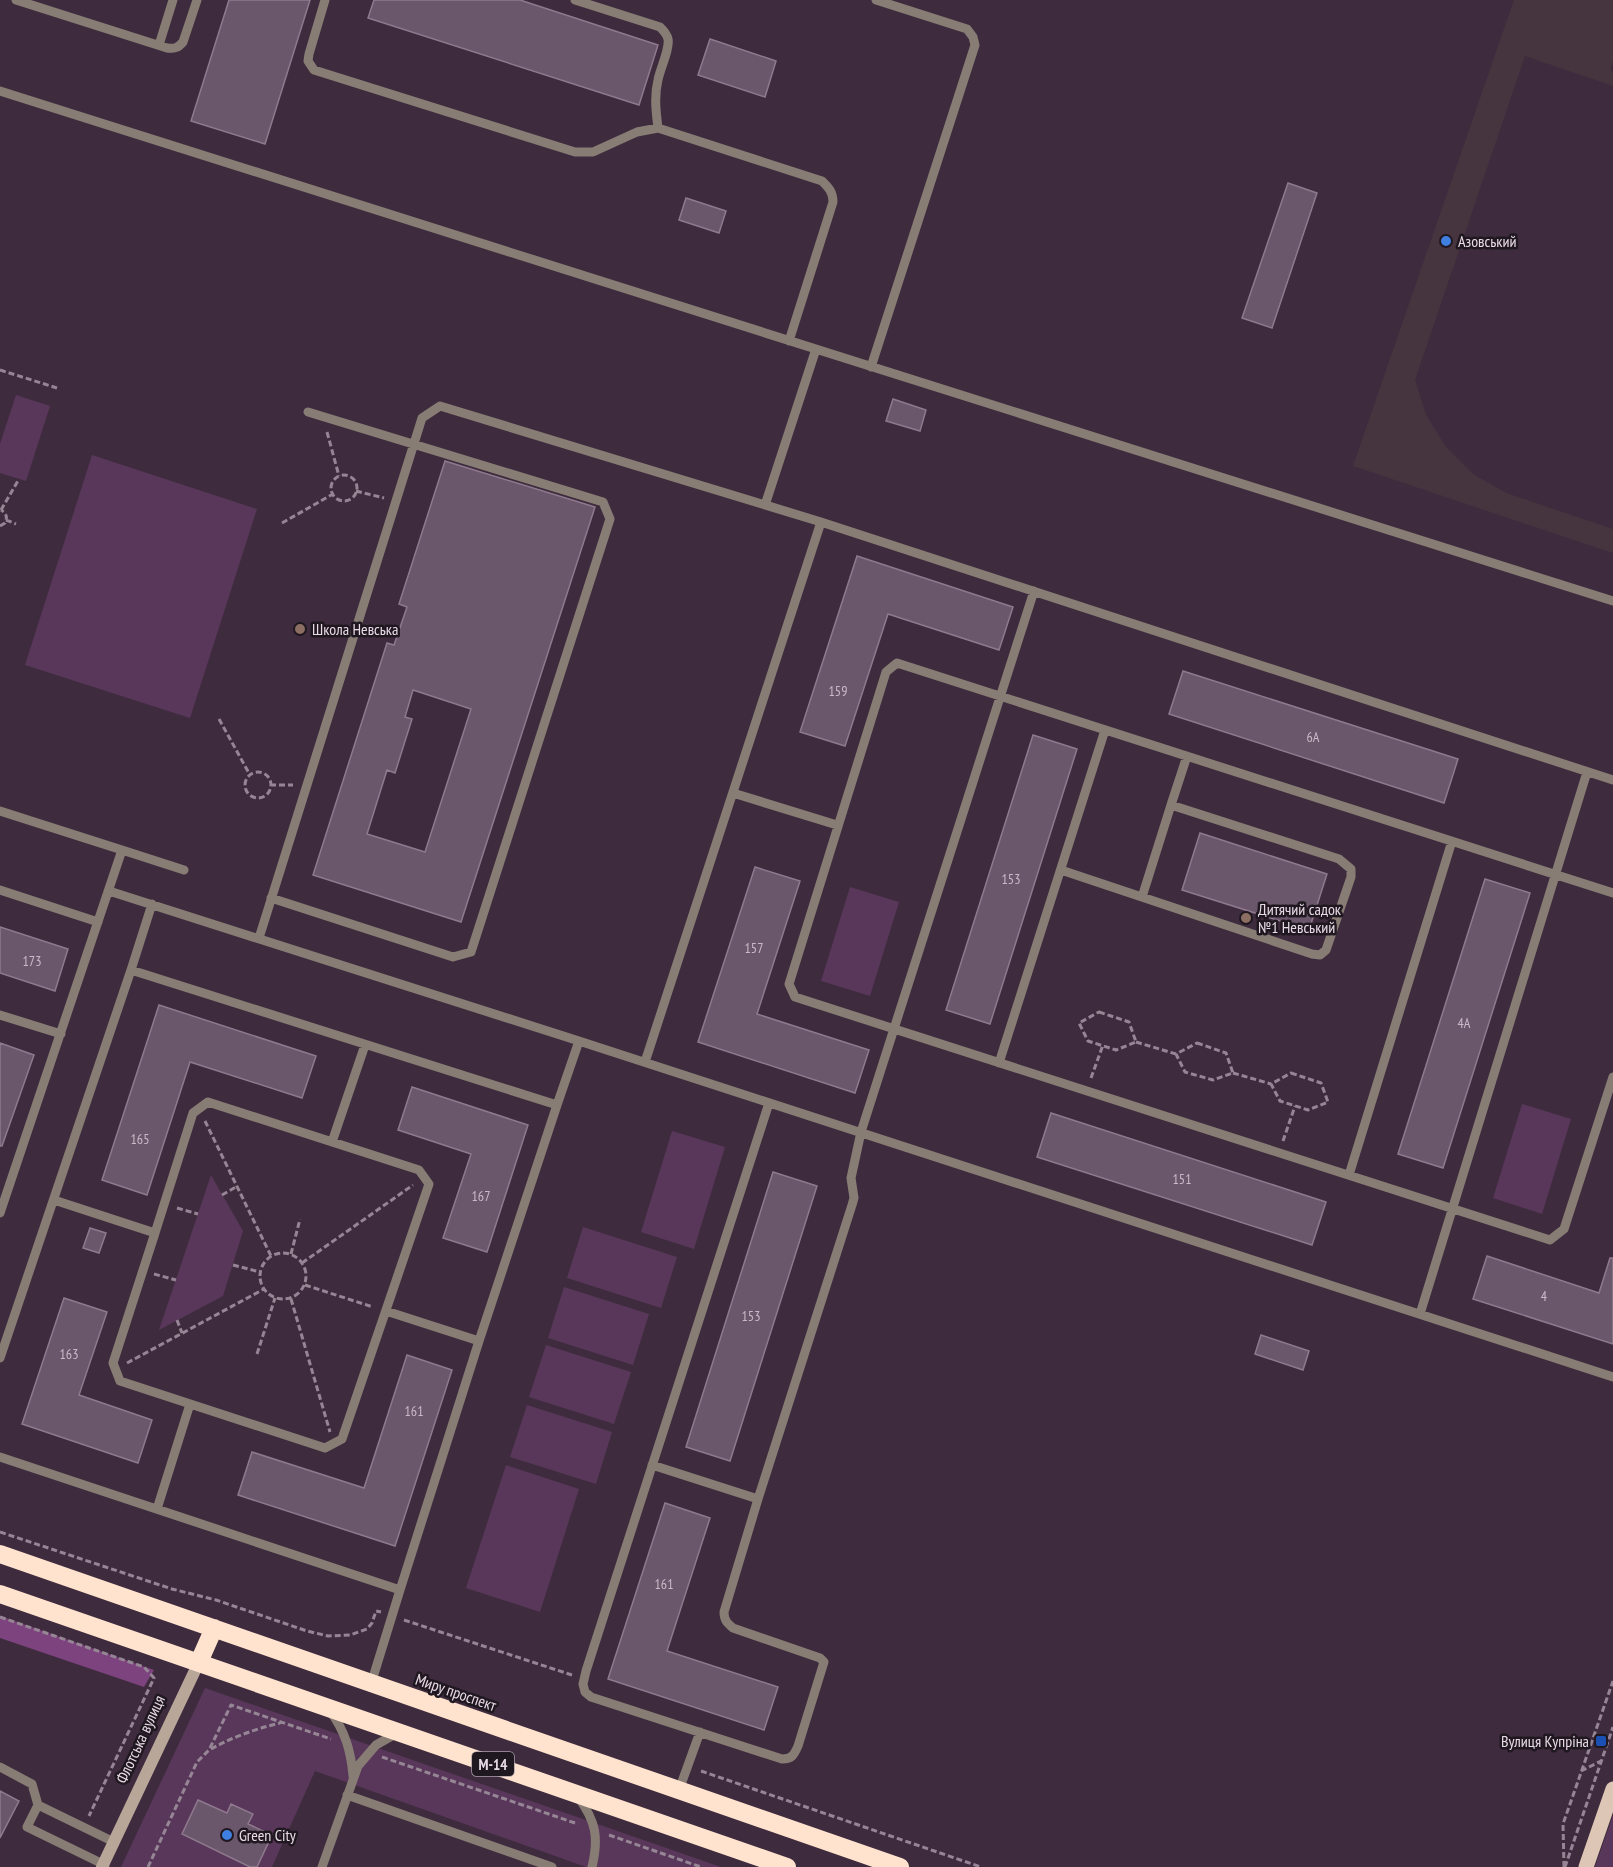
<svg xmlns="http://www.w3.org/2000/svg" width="1613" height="1867" font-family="'PT Sans Narrow',sans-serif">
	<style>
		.commercial { fill: #46353f }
		.green { fill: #59375a }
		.forest { fill: #7d437e }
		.building { fill: #6b576b; stroke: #8f798e; stroke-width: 1.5; fill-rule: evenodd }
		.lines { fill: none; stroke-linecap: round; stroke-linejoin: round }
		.path { stroke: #968695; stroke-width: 3; stroke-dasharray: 6 3; stroke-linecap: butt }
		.lane { stroke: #887d74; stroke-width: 9 }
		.secondary { stroke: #b8a699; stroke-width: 12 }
		.primary { stroke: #ddc6b5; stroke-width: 15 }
		.highway { stroke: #ffe3ce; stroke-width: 18 }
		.shop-dot { fill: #3f7fe0; stroke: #201820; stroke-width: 2 }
		.education-dot { fill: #8d6e63; stroke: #201820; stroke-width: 2 }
		.transit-dot { fill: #1a4fb4; stroke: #201820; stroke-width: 2 }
		.labels { text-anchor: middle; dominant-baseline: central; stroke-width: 5; stroke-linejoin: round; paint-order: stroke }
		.number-label { font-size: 14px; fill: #c9bac8 }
		.shield { fill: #201820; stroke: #aca0ab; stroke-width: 1.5 }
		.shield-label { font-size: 15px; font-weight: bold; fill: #e8dbe7 }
		.poi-label { font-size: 16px; fill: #e8dbe7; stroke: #201820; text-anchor: start }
		.street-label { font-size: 16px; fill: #e8dbe7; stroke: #201820 }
	</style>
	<rect width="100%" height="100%" fill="#3e2c3e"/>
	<path class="commercial" d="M1514 0H1613V61L1610 70 1613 72V86L1525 56 1415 380 1426 415 1446 447 1473 474 1506 493 1613 529V553L1353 466Z"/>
	<path class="green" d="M16 395 50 406 26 481 0 473V444Z
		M92 455 257 509 190 718 25 665Z
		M850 887 899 902 870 996 821 981Z
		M1522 1104 1571 1119 1542 1214 1493 1198Z
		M672 1131 725 1147 694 1249 641 1232Z
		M211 1175 243 1231 223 1296 159 1330Z
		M583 1227 677 1257 661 1308 567 1278Z
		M564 1287 649 1314 633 1365 548 1338Z
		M546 1345 631 1372 614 1424 529 1397Z
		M527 1405 612 1432 596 1484 510 1457Z
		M506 1465 579 1489 540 1612 466 1588Z
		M205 1688 721 1867H586L315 1771 272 1867H121Z
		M1613 1815V1867H1595Z"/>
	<path class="forest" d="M0 1616 154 1670 144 1687 0 1638Z"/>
	<path class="building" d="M229 0H310L265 144 191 121Z
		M374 0H520L658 45 639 105 368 18Z
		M710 39 776 61 765 97 698 75Z
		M1288 183 1317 193 1272 328 1242 318Z
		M686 198 726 211 719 233 679 220Z
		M893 399 926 410 920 431 886 421Z
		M445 461 595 507 461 922 313 875 387 643 394 645 407 607 399 604ZM413 690 471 709 425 852 367 834 387 770 395 773 412 719 405 717Z
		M857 556 1013 607 999 650 888 614 845 746 800 732Z
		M1183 671 1458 759 1444 803 1169 714Z
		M1033 735 1077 749 990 1024 946 1010Z
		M1200 833 1327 874 1309 930 1182 890Z
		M755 867 800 881 757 1014 869 1050 855 1093 698 1042Z
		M1485 879 1530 893 1443 1168 1398 1154Z
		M0 927 68 949 55 991 0 973Z
		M159 1005 316 1056 302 1098 190 1062 147 1195 102 1180Z
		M0 1043 34 1055 2 1146H0Z
		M412 1087 528 1125 487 1252 443 1238 471 1154 398 1130Z
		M1051 1113 1326 1202 1312 1245 1037 1157Z
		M773 1172 817 1186 730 1461 686 1447Z
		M90 1228 106 1233 99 1253 83 1248Z
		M1487 1256 1599 1293 1610 1258H1613V1344L1473 1299Z
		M64 1298 107 1312 79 1395 152 1420 138 1463 22 1424Z
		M1261 1335 1309 1351 1303 1370 1255 1354Z
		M407 1355 452 1370 395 1546 238 1495 252 1452 364 1488Z
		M665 1503 710 1518 667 1651 778 1687 764 1730 608 1679Z
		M0 1791 19 1801 0 1838Z
		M198 1800 227 1813 231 1804 253 1814 248 1824 272 1835 257 1867H250L182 1834Z"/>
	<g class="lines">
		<path class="path" d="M0 370 57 388
			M327 432 339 476
			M331 488a13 13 0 1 1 26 0a13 13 0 1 1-26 0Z
			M356 491 384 498
			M1 510 19 479
			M6 520 16 524
			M282 523 333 494
			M0 526 5 523C8 517 6 513 1 510
			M219 719 250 775
			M245 785a13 13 0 1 1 26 0a13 13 0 1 1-26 0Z
			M270 785H293
			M1099 1012 1129 1022 1136 1042 1116 1050 1088 1041 1079 1023Z
			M1136 1042 1176 1054
			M1197 1043 1226 1053 1233 1073 1213 1080 1185 1072 1176 1054Z
			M1233 1073 1271 1084
			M1291 1073 1321 1083 1328 1102 1308 1110 1280 1101 1271 1084Z
			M1091 1078 1103 1045
			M205 1121 271 1256
			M1283 1141 1295 1106
			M222 1195 236 1187
			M177 1208 198 1214
			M260 1276a23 23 0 1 1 46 0a23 23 0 1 1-46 0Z
			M291 1254 300 1219
			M302 1263 413 1185
			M233 1265 260 1272
			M154 1274 176 1280
			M305 1285 373 1307
			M291 1299 330 1432
			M177 1320 182 1333
			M257 1354 275 1298
			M127 1363 264 1289
			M0 1532 172 1589 216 1600 307 1631 328 1636 350 1635 367 1629 372 1623 376 1611 381 1612
			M0 1617 144 1667 154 1678 89 1816
			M404 1620 572 1675
			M211 1749C233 1737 255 1729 280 1723
			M382 1757 578 1824
			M701 1771 981 1867
			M1581 1771 1601 1761
			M609 1835 701 1867
			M148 1867 197 1762 209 1750 231 1705 331 1739
			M1564 1867 1563 1824 1613 1681
			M1565 1867 1613 1727"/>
		<path class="lane" d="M16 0 167 48C174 49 178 48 183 42L197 0
			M325 0 309 54 308 61 314 70 575 152H593L637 132 658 128 822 181C829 188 833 192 833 202L789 341
			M575 0 660 27C663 30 667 34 668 39 670 49 660 69 658 80 654 96 656 112 658 128
			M159 45 173 0
			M0 91 1613 601
			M871 367 975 45 973 37 967 29 876 0
			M765 505 816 349
			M733 793 837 825
			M0 811 122 850
			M1061 870 1312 954 1320 955 1326 950 1351 877V869L1339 859 1171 805 1187 756
			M0 890 98 922
			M109 891 579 1041 1613 1377
			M1613 893 897 663 886 672 789 984 795 997 1550 1240 1564 1229 1613 1077
			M1142 897 1171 805
			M271 898 453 957 471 952 610 519 603 502 308 412
			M259 938 422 418 440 406 821 522 1613 780
			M131 970 152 904
			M0 1015 61 1034
			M645 1062 821 522
			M999 1063 1105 730
			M769 1103 586 1671 583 1684 585 1692 591 1697 782 1759C792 1759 794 1755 798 1746L824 1662 820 1658 733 1628C727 1623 724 1620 724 1612L758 1499 852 1205 854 1198 851 1178 861 1132 1034 591
			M557 1105 579 1041
			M332 1142 365 1045
			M1349 1175 1452 841
			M54 1200 155 1233 193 1113 208 1102 419 1170 429 1184 342 1439 325 1448 120 1381 113 1363 155 1233
			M0 1213 122 850 184 870
			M386 1311 479 1341
			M1420 1314 1587 772
			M0 1358 131 970 557 1105 479 1341 400 1590 0 1457
			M652 1465 758 1499
			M157 1509 190 1404
			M371 1684 400 1590
			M330 1711C345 1731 351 1751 353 1776
			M0 1767 32 1784 38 1805 27 1827 103 1864 105 1867
			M679 1790 700 1732
			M347 1795 552 1867
			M578 1797C596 1821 599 1838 592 1867
			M38 1805 114 1842
			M322 1867 358 1766 376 1745 397 1733"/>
		<path class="secondary" d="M102 1867 199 1662"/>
		<path class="primary" d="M1586 1867 1613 1789"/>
		<path class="highway" d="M0 1554 900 1867
			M0 1594 787 1867
			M199 1662 214 1628"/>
	</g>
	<g class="shop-dot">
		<circle cx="1446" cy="241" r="6"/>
		<circle cx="227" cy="1835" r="6"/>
	</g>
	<g class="education-dot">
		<circle cx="300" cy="629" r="6"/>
		<circle cx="1246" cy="918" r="6"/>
	</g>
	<rect class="transit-dot" x="1595" y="1735" width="12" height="12" rx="3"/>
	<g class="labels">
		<g class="number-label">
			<text x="838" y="691">159</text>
			<text x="1313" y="737">6А</text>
			<text x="1011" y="879">153</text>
			<text x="754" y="948">157</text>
			<text x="32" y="961">173</text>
			<text x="1464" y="1023">4А</text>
			<text x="140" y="1139">165</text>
			<text x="1182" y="1179">151</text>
			<text x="481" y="1196">167</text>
			<text x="1544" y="1296">4</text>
			<text x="751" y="1316">153</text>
			<text x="69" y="1354">163</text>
			<text x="414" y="1411">161</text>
			<text x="664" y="1584">161</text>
		</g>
		<rect class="shield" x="472" y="1752" width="42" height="24" rx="4.5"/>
		<g class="shield-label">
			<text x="493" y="1764">М-14</text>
		</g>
		<g class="poi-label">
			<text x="1458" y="241">Азовський</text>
			<text x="312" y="629">Школа Невська</text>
			<text x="1258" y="909">Дитячий садок<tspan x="1258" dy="18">№1 Невський</tspan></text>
			<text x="1589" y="1741" text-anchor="end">Вулиця Купріна</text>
			<text x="239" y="1835">Green City</text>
		</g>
		<g class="street-label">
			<text transform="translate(456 1692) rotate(19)">Миру проспект</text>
			<text transform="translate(140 1739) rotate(-65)">Флотська вулиця</text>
		</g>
	</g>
</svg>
